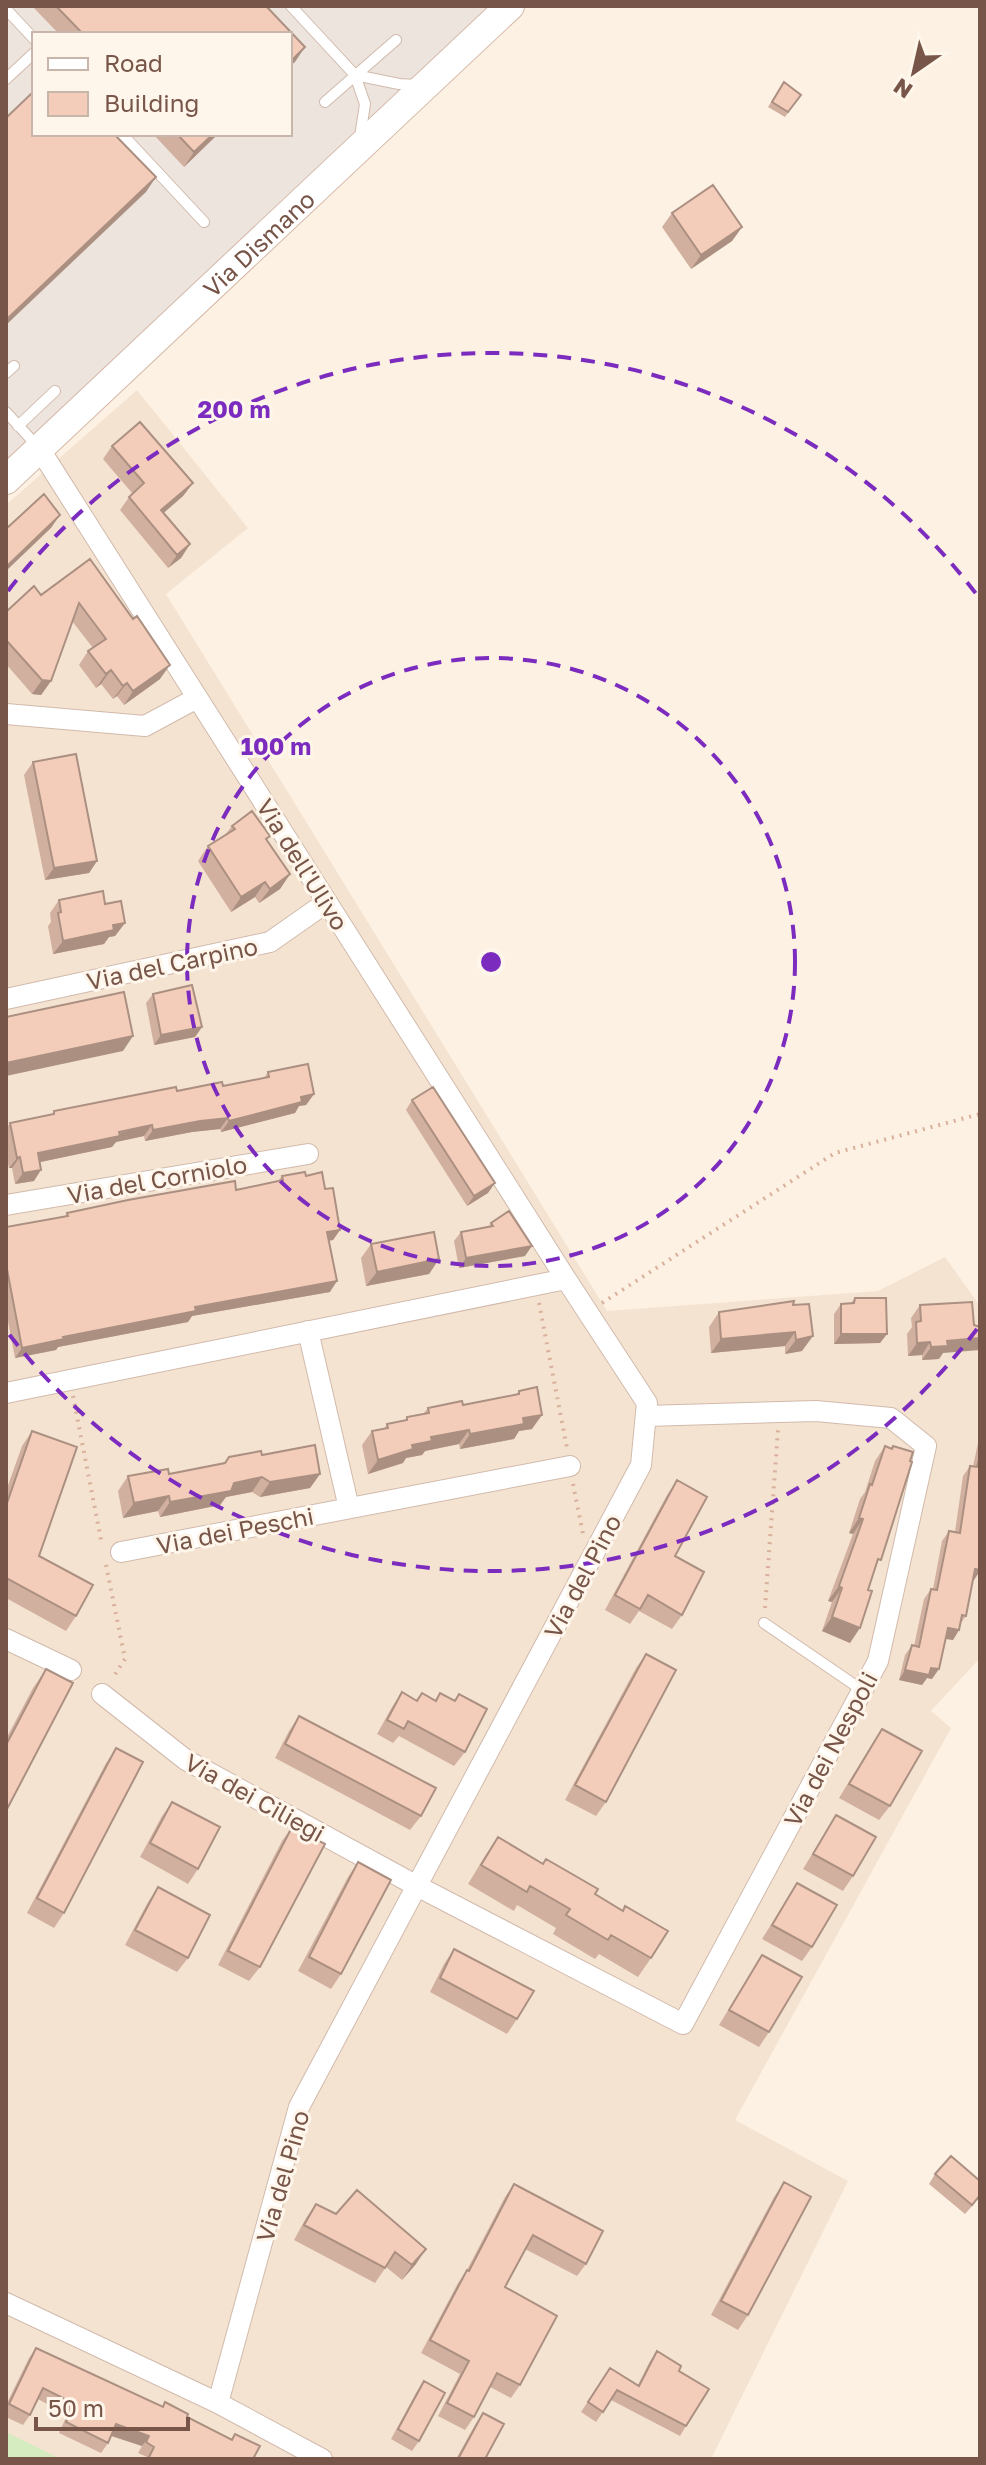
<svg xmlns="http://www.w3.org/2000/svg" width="986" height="2465" font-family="'Golos Text',sans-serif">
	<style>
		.residential { fill: #f5e3d1 }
		.industrial { fill: #ede4de; fill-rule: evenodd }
		.green { fill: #d5ecc1 }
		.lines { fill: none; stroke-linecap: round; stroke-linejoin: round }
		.service-casing { stroke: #d1baac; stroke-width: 12 }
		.minor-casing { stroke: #d1baac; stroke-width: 22 }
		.secondary-casing { stroke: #d5b9a9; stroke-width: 30 }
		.path { stroke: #d9b09c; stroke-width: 4; stroke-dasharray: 2 6; stroke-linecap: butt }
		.service { stroke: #fff; stroke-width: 10 }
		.minor { stroke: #fff; stroke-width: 20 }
		.secondary { stroke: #fff; stroke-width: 28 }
		.wall { fill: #d2b0a0 }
		.shaded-wall { fill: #ab9082 }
		.building { fill: #f4cdba; stroke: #ab9082; stroke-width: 2 }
		.ring { fill: none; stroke: #7b2cbf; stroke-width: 4; stroke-dasharray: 14 10 }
		.labels { text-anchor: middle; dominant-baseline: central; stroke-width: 6; stroke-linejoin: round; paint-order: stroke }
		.street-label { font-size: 24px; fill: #775548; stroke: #fff6eb }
		.centre { fill: #7b2cbf; stroke: #fff6eb; stroke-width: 4 }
		.ring-label { font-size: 24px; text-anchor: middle; font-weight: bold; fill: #7b2cbf; stroke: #fff6eb; stroke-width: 6; stroke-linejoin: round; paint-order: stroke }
	</style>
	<rect width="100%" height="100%" fill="#fdf1e3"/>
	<path class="residential" d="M137 390 248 528 166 594 607 1311 878 1291 945 1257 980 1306V1658L931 1711 951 1728 735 2120 848 2181 711 2459H6V505Z"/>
	<path class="industrial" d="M6 6H491L230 256 6 461ZM34 34H290V134H34Z"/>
	<path class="green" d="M6 2432 61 2459H6Z"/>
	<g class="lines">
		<defs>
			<path id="service" d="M291 6 355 75 365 104 360 137
				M6 9 34 39
				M355 75 399 84 418 85
				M6 79 34 53
				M325 102 396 40
				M122 134 204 222
				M6 373 14 366
				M6 412 38 447
				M18 426 55 391
				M764 1623 862 1690"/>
			<path id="minor" d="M39 448 566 1279
				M6 714 145 726 197 698
				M6 999 270 942 327 902
				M6 1205 308 1154
				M308 1331 349 1508
				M6 1393 566 1279 647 1403 641 1465 299 2107 218 2403
				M121 1552 570 1466
				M6 1639 71 1670
				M102 1694 186 1760 417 1886 683 2024 878 1661 926 1446 891 1418 816 1411 646 1416
				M6 2303 218 2403 322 2459"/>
			<g id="secondary">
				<path id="s1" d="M6 480 510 6"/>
			</g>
		</defs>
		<use href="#service" class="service-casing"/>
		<use href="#minor" class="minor-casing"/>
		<use href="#secondary" class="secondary-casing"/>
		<path class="path" d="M539 1303 567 1448
			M602 1303 835 1153 980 1114
			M73 1396 102 1545
			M573 1484 583 1534
			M106 1565 125 1659 112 1679
			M765 1608 778 1430"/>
		<use href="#service" class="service"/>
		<use href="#minor" class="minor"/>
		<use href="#secondary" class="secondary"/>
	</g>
	<path class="wall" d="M32 6H266L305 47 290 66V34H59Z
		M784 82 801 95 785 117 768 107Z
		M153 134H218L184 167Z
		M672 213 742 227 732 241 691 269 662 227Z
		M112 446 193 483 183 496 163 513 190 544 181 558 168 568 120 510 132 493 103 459Z
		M90 559 160 679 124 705 117 696 113 699 101 684 96 688 79 665 88 651 93 648 72 621 51 681 41 695 32 694 6 664V612L41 595Z
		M33 762 97 861 89 873 45 880 24 775Z
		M232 826 267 840 290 874 280 889 259 903 255 897 231 912 198 861 208 846 225 835Z
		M59 900 105 904 125 923 115 936 109 937 104 944 53 954 48 926 51 922 50 913Z
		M153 994 202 1027 195 1037 154 1045 146 1003Z
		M268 1072 314 1094 306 1105 299 1106 295 1113 221 1132 220 1129 192 1132 145 1141 144 1136 116 1142 112 1147 40 1162 34 1181 15 1184 12 1168H9L6 1153V1129L10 1123 52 1115 54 1111 177 1091 223 1086 264 1078Z
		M412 1100 488 1193 467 1206 406 1110Z
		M282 1176H306L325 1189 340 1230 333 1240 329 1241 330 1292 192 1316 188 1322 58 1347 56 1350 15 1358 6 1311V1227L65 1216 67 1213 236 1190 278 1181Z
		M491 1223 525 1256 459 1268 454 1241 461 1232 488 1227Z
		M371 1244 439 1259 429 1274 366 1286 361 1258Z
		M855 1298 887 1334 880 1343 834 1344V1314L841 1304 851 1303Z
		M793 1305 802 1351 785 1354V1346L711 1353 709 1327 719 1312Z
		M920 1305 943 1353 939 1359 922 1360V1355L908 1356 907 1334 912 1327 911 1318Z
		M519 1391 532 1429 519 1431 514 1439 460 1449 459 1444 425 1451 422 1455 406 1458 403 1463 368 1474 362 1445 372 1431 384 1429 387 1424 405 1420 407 1417 423 1414 428 1408 463 1405 516 1395Z
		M32 1431 39 1556 76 1616 66 1631 6 1598V1491L22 1446Z
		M980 1434V1571L973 1580 966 1616 961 1623 959 1630 953 1640 946 1639 932 1679 927 1678 922 1685 899 1680 905 1655 912 1645 914 1646 924 1599 931 1589H933L942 1541 949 1531 955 1532 963 1476 970 1466H973Z
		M885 1446 892 1449 893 1446 875 1568 850 1643 822 1631 832 1602 828 1601 853 1534 849 1533 860 1499 865 1492 875 1461Z
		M262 1455 320 1474 310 1488 260 1497 252 1492 226 1497 220 1505 160 1517 158 1511 123 1518 118 1491 128 1476 169 1474Z
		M677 1480 675 1556 682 1615 672 1629 639 1611 630 1624 605 1610 667 1495Z
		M646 1654 606 1802 596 1816 565 1800 636 1668Z
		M46 1669 6 1811V1739L33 1688Z
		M402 1692 416 1700 422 1693 435 1700 440 1693 454 1701 459 1694 465 1752 454 1766 399 1736 393 1743 377 1734 392 1707Z
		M299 1716 421 1816 410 1830 275 1758 289 1731Z
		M882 1729 890 1806 879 1820 839 1798 872 1744Z
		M116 1748 64 1913 54 1928 27 1913 106 1763Z
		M172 1802 198 1869 188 1884 140 1857 162 1816Z
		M836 1815 853 1876 843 1891 803 1869Z
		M292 1827 260 1967 249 1981 218 1965 282 1841Z
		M498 1837 595 1894 651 1958 638 1977 599 1954 595 1959 553 1934 556 1928 517 1905 514 1911 468 1884 485 1856Z
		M358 1862 341 1974 331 1989 298 1971 348 1877Z
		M797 1883 812 1947 802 1961 762 1939Z
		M158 1887 188 1958 177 1972 125 1945 148 1902Z
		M454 1949 517 2019 507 2034 430 1992 444 1964Z
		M762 1955 769 2032 759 2047 719 2025Z
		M935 2174 980 2197 965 2214 929 2184Z
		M784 2182 748 2315 738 2330 711 2315 774 2197Z
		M514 2184 586 2264 577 2276 525 2249 505 2287 520 2385 511 2398 490 2387 474 2417 465 2430 438 2416 460 2374 421 2353 458 2283 467 2270 505 2197Z
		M316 2204 416 2264 402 2280 386 2267 375 2283 294 2240 306 2218Z
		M36 2348 162 2407 165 2402 187 2417 231 2439 235 2434 253 2459H146L147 2457 138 2453 142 2446 111 2436 108 2443 101 2453 59 2433 67 2415 38 2399 30 2415 23 2425 6 2417V2405L29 2358Z
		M657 2351 679 2371 686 2426 680 2436 611 2400 596 2422 581 2412 610 2368 638 2385 650 2361Z
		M424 2381 419 2441 412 2451 391 2439 417 2391Z
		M483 2413 485 2459H456L476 2423Z"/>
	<path class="shaded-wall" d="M305 47 295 62 290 66V62Z
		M213 134H218L184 167 194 152Z
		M156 177 146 192 6 325V320Z
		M742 227 732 241 691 269 701 255Z
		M193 483 183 496 151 524 161 510Z
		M60 515 51 528 6 571V567Z
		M190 544 181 558 168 568 177 555Z
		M170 665 160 679 124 705 133 691Z
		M111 670 101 684 96 688 106 674Z
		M42 680 51 681 41 695 32 694Z
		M127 683 117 696 113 699 123 686Z
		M97 861 89 873 45 880 54 868Z
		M290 874 280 889 259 903 270 889Z
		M265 882 255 897 231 912 241 897Z
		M125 923 115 936 109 937 104 944 53 954 63 941 113 925Z
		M202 1027 195 1037 154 1045 161 1035Z
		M133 1036 123 1051 6 1076V1063Z
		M314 1094 306 1105 299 1106 295 1113 221 1132 229 1121 301 1097Z
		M228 1118 220 1129 192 1132 145 1141 153 1130 200 1121Z
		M152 1125 144 1136 116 1142 112 1147 31 1164 38 1153Z
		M20 1157 12 1168H9L17 1158Z
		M41 1170 34 1181 15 1184 23 1173Z
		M495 1183 488 1193 467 1206 474 1196Z
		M340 1230 333 1240 320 1242 327 1232Z
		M532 1246 525 1256 459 1268 466 1258Z
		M439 1259 429 1274 366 1286 377 1272Z
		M337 1281 330 1292 192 1316 188 1322 58 1347 56 1350 15 1358 22 1348 63 1337 195 1307Z
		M795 1332 785 1346 711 1353 721 1339Z
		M841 1334H887L880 1343 834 1344Z
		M813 1336 802 1351 785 1354 796 1340Z
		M980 1338V1350L943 1353 939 1359 922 1360 931 1347 947 1341Z
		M930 1342 922 1355 908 1356 917 1343Z
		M542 1415 532 1429 519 1431 514 1439 460 1449 470 1434 523 1418Z
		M469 1430 459 1444 425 1451 422 1455 406 1458 403 1463 368 1474 378 1460 412 1445 431 1437Z
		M320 1474 310 1488 260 1497 270 1482Z
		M262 1477 252 1492 226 1497 220 1505 160 1517 170 1502 234 1483Z
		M169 1496 158 1511 123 1518 134 1503Z
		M859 1518 863 1519 853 1534 849 1533Z
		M975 1569 980 1571 974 1580 968 1579Z
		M839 1586 842 1588 832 1602 828 1601Z
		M832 1617 860 1628 850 1643 822 1631Z
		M948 1628 959 1630 953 1640 941 1638Z
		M931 1668 939 1669 932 1679 927 1678 922 1685 899 1680 905 1670Z
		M426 2249 416 2264 402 2280 412 2265Z
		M116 2424 149 2436 142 2446 109 2435Z"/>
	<path class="building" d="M56 6H266L305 47 290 62V34H83Z
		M784 82 801 95 788 112 772 102Z
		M34 91V134H114L156 177 6 320V118Z
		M177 134H213L194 152Z
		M713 185 742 227 701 255 672 213Z
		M140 422 193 483 161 510 190 544 177 555 129 497 144 483 112 446Z
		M44 494 60 515 6 567V529Z
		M90 559 133 619 137 616 170 665 133 691 127 683 123 686 111 670 106 674 88 651 106 639 79 603 51 681 42 680 6 640V612L34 586 41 595Z
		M76 754 97 861 54 868 33 762Z
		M252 811 270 836 266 839 290 874 270 889 265 882 241 897 208 846 235 829 232 826Z
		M103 891 105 904 121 901 125 923 113 925 114 930 63 941 58 913 61 912 59 900Z
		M192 985 202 1027 161 1035 153 994Z
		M124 992 133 1036 6 1063V1017Z
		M308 1064 314 1094 301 1097 302 1102 229 1121 228 1118 200 1121 153 1130 152 1125 119 1132 120 1136 38 1153 41 1170 23 1173 20 1157 17 1158 10 1123 54 1114V1111L176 1087 177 1091 222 1082 223 1086 269 1077 268 1072Z
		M433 1087 495 1183 474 1196 412 1100Z
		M305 1172 306 1176 322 1172 325 1189 333 1188 340 1230 327 1232 337 1281 195 1307 196 1311 63 1337 64 1339 22 1348 6 1264V1227L68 1216 67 1213 128 1200 235 1181 236 1190 283 1180 282 1176Z
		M509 1211 532 1246 466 1258 461 1232 493 1226 491 1223Z
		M434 1232 439 1259 377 1272 371 1244Z
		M855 1298H886L887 1334H841V1304L854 1303Z
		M794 1301 793 1305 809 1304 813 1336 796 1340 795 1332 721 1339 719 1312Z
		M972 1302 974 1325 980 1327V1338L947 1341 948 1346 931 1347 930 1342 917 1343 916 1322 921 1321 920 1305Z
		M537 1387 542 1415 523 1418 524 1424 470 1434 469 1430 431 1437 432 1441 412 1445 413 1449 378 1460 372 1431 388 1428 387 1424 407 1420V1417L429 1413 428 1408 462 1401 463 1405 519 1394V1391Z
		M32 1431 77 1447 39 1556 93 1585 76 1616 6 1578V1506Z
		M315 1445 320 1474 270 1482 262 1477 234 1483 231 1491 170 1502 169 1496 134 1503 128 1476 168 1469 169 1474 225 1463 229 1457 261 1451 262 1455Z
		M885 1446 892 1449 893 1446 913 1452 910 1461 912 1462 881 1560 878 1559 868 1590 872 1591 860 1628 832 1617 842 1588 839 1586 863 1519 859 1518 870 1484 872 1485Z
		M980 1456V1570L975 1569 966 1616 962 1615 959 1630 948 1628 939 1669 931 1668 929 1675 905 1670 912 1645 919 1647 931 1589 937 1590 949 1531 960 1533 970 1466 977 1467Z
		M677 1480 707 1497 675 1556 704 1572 682 1615 648 1595 640 1609 615 1595Z
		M646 1654 676 1670 606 1802 575 1785Z
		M46 1669 73 1683 6 1811V1745Z
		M402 1692 417 1701 422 1693 436 1701 440 1693 455 1701 459 1694 487 1709 465 1752 408 1721 404 1729 387 1720Z
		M299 1716 436 1788 421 1816 285 1744Z
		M882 1729 922 1751 890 1806 849 1784Z
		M116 1748 143 1762 64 1913 37 1898Z
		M172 1802 220 1827 198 1869 150 1843Z
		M836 1815 876 1837 853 1876 813 1854Z
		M292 1827 325 1844 260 1967 228 1951Z
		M498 1837 543 1864 546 1859 598 1889 595 1894 623 1911 625 1906 668 1931 651 1958 611 1935 608 1940 566 1915 570 1909 530 1886 527 1892 481 1865Z
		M358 1862 391 1880 341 1974 309 1957Z
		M797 1883 837 1905 812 1947 772 1925Z
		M158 1887 210 1915 188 1958 135 1930Z
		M454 1949 534 1991 517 2019 440 1978Z
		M762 1955 802 1977 769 2032 729 2010Z
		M951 2156 980 2181V2195L972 2205 935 2174Z
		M784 2182 811 2197 748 2315 721 2301Z
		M514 2184 603 2231 586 2264 533 2235 505 2287 557 2316 520 2385 497 2373 474 2417 447 2403 469 2361 430 2340 467 2270 469 2271Z
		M357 2190 426 2249 412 2265 395 2252 385 2268 304 2225 316 2204 336 2214Z
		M36 2348 163 2407 165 2402 188 2414 187 2417 232 2440 235 2434 260 2446 253 2459H148L154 2447 146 2442 149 2436 116 2424 108 2443 66 2422 75 2404 43 2388 30 2415 9 2404Z
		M657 2351 681 2366 679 2371 709 2389 686 2426 617 2390 603 2412 588 2402 610 2368 639 2386Z
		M424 2381 445 2393 419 2441 398 2429Z
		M483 2413 504 2424 485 2459H458Z"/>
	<g class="ring">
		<circle cx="491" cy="962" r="304"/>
		<path d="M977 1329A609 609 0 0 1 8 1333M8 591A609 609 0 0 1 977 595"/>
	</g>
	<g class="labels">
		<g class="street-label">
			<text stroke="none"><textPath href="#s1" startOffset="346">Via Dismano</textPath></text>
			<text transform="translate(303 864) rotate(58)">Via dell'Ulivo</text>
			<text transform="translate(172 963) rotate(-12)">Via del Carpino</text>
			<text transform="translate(157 1179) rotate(-10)">Via del Corniolo</text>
			<text transform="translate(235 1530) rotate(-11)">Via dei Peschi</text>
			<text transform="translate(582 1576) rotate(-62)">Via del Pino</text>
			<text transform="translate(830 1749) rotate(-62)">Via dei Nespoli</text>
			<text transform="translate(255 1797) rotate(29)">Via dei Ciliegi</text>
			<text transform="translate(282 2176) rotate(-74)">Via del Pino</text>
		</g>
	</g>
	<circle cx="491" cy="962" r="12" class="centre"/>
	<g class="ring-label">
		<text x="234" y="418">200 m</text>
		<text x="276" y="755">100 m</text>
	</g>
	<rect width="986" height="2465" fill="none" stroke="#775548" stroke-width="16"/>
	<rect x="32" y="32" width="260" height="104" fill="#fff6eb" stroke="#c9b6aa" stroke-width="2"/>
	<rect x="48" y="58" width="40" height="12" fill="#ffffff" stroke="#c9b6aa" stroke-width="2"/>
	<text x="104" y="72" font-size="24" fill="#775548">Road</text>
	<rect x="48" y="92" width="40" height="24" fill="#f4cdba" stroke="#c9b6aa" stroke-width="2"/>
	<text x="104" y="112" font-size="24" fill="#775548">Building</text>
	<g transform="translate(914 72) rotate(214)" stroke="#fff6eb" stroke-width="6" paint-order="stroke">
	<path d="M0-6L14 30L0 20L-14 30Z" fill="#775548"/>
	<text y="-12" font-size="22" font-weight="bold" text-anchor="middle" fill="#775548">N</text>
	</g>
	<path d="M36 2417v12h152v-12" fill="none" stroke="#775548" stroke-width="4"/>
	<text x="48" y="2417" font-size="24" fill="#775548" stroke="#fff6eb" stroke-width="6" paint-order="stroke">50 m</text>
</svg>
